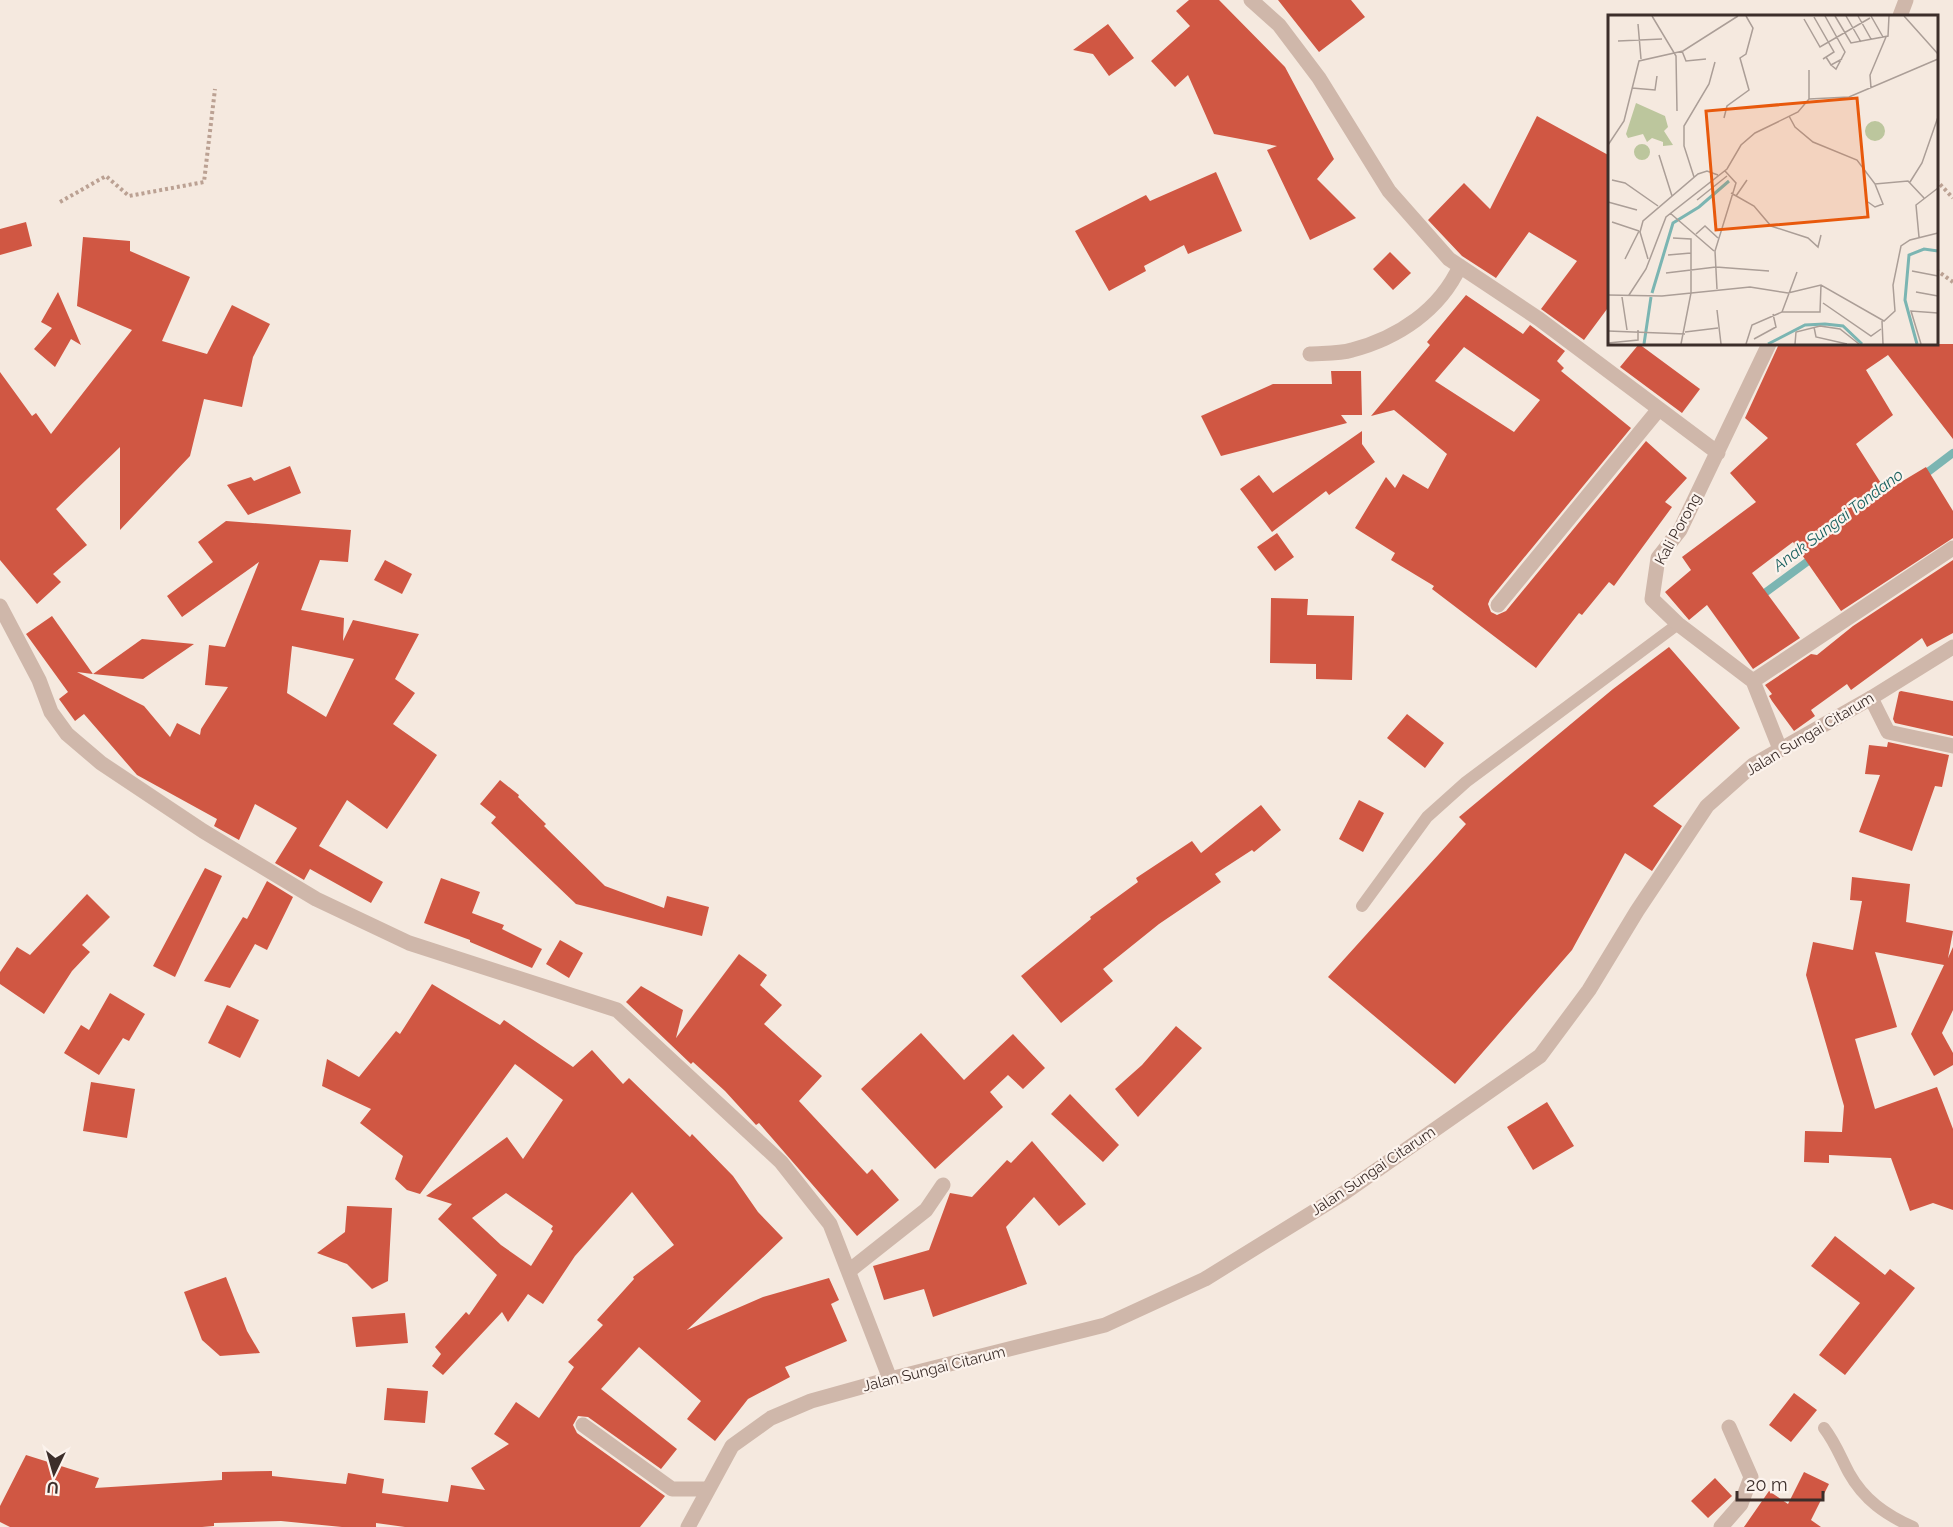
<svg xmlns="http://www.w3.org/2000/svg" width="1953" height="1527" font-family="Raleway,sans-serif">
	<style>
		.lines { fill: none; stroke-linecap: round; stroke-linejoin: round }
		.stream { stroke: #7bb5b2; stroke-width: 8 }
		.building { fill: #d05743; fill-rule: evenodd }
		.path { stroke: #bba193; stroke-width: 4; stroke-dasharray: 3 3; stroke-linecap: butt }
		.service { stroke: #cfb7aa; stroke-width: 12 }
		.minor { stroke: #cfb7aa; stroke-width: 15 }
		.tertiary { stroke: #cfb7aa; stroke-width: 15 }
		.labels { text-anchor: middle; dominant-baseline: central; stroke-width: 4.5; stroke-linejoin: round; paint-order: stroke }
		.street-label { font-size: 15px; fill: #3c2e2a; stroke: #fcf3ed }
		.water-label { font-size: 16px; font-style: italic; fill: #1b6260; stroke: #fcf3ed }
		.inset-river { fill: none; stroke: #7bb5b2; stroke-width: 3 }
		.inset-road { fill: none; stroke: #ab9e97; stroke-width: 1.5 }
		.view { fill: #e8590c; fill-opacity: 0.15; stroke: #e8590c; stroke-width: 3 }
		.inset-edge { fill: none; stroke: #3c2e2a; stroke-width: 3 }
	</style>
	<rect width="100%" height="100%" fill="#f5e9df"/>
	<g class="lines">
		<path class="stream" d="M1920 478 1953 453
			M1758 598 1815 556"/>
	</g>
	<path class="building" d="M1189 0H1219L1285 67 1334 159 1317 179 1356 218 1310 240 1267 150 1277 146 1214 134 1188 75 1175 87 1151 61 1190 26 1176 11Z
		M1278 0H1351L1365 17 1319 52Z
		M1108 24 1134 58 1109 76 1093 54 1073 50Z
		M1537 116 1610 156V305L1584 340 1541 309 1577 261 1529 232 1496 278 1462 256 1428 220 1464 183 1490 209Z
		M1216 172 1242 231 1188 254 1184 245 1144 266 1146 271 1109 291 1075 231 1146 195 1150 201Z
		M26 222 32 246 0 255V229Z
		M83 237 130 241V251L190 277 162 341 207 354 232 305 270 324 253 357 242 407 204 399 190 456 120 530V447L56 509 87 545 53 574 61 582 37 604 0 560V372L32 416 36 413 51 434 132 330 77 306Z
		M1390 252 1411 273 1393 290 1373 269Z
		M58 292 81 345 71 339 55 367 34 349 52 328 41 322Z
		M1466 295 1523 334 1530 325 1565 351 1557 361 1564 368 1561 371 1631 428 1490 599 1488 604 1491 612 1497 615 1506 611 1646 441 1687 478 1665 502 1672 507 1614 586 1609 582 1582 615 1579 613 1536 668 1432 589 1434 586 1391 560 1395 553 1355 528 1386 477 1395 488 1403 474 1428 489 1447 454 1394 410 1371 416 1430 345 1427 342ZM1464 347 1540 400 1514 432 1435 381Z
		M1639 344 1700 389 1682 413 1620 367Z
		M1779 344H1953V439L1888 355 1866 370 1893 415 1856 444 1886 491 1926 467 1953 511V538L1841 611 1793 542 1752 573 1800 638 1753 669 1707 605 1689 620 1665 592 1691 570 1682 557 1756 502 1730 473 1768 438 1745 418Z
		M1331 371H1361L1362 415H1341L1347 423 1221 456 1201 416 1273 384H1332Z
		M1362 431V444L1375 462 1329 495 1326 491 1272 532 1240 489 1259 475 1273 493Z
		M290 466 301 493 248 515 227 485 251 477 254 481Z
		M226 521 351 530 348 562 320 560 301 610 344 618 343 641 353 620 419 634 395 679 415 693 393 724 437 755 387 829 347 800 319 846 383 882 371 903 310 869 304 880 275 863 297 828 255 804 239 840 214 826 217 819 137 775 84 714 75 721 59 699 68 692 26 634 52 616 93 674 77 672 144 706 170 737 177 723 200 735 201 729 228 687 205 685 209 645 225 647 259 562 182 617 167 596 213 562 198 542ZM292 646 354 659 326 717 287 693Z
		M1277 533 1294 557 1275 571 1257 547Z
		M385 560 412 574 402 594 374 580Z
		M1953 560V633L1927 647 1922 638 1851 690 1847 684 1811 710 1815 716 1794 731 1772 701 1769 696 1772 694 1765 685 1811 654 1817 655 1853 626Z
		M1271 598 1308 599 1307 615 1354 616 1352 680 1316 679V664L1270 663Z
		M142 639 194 644 143 679 93 674Z
		M1669 647 1740 728 1653 806 1682 826 1652 871 1625 853 1572 950 1455 1084 1328 977 1466 824 1459 817 1613 689Z
		M1901 691 1953 701V736L1895 723 1893 719 1899 692Z
		M1407 714 1444 743 1425 768 1387 738Z
		M1888 742 1949 755 1942 787 1935 786 1912 851 1859 832 1880 775 1865 774 1869 745 1887 747Z
		M500 780 519 795 518 797 546 824 544 826 605 886 664 908 667 896 709 907 702 936 576 904 491 823 496 817 480 804Z
		M1359 800 1384 813 1363 852 1339 839Z
		M1261 805 1281 830 1254 852 1252 850 1215 874 1221 882 1159 924 1103 969 1113 981 1061 1023 1021 976 1091 919 1090 917 1138 882 1136 878 1192 841 1201 853Z
		M205 868 222 876 175 977 153 966Z
		M1852 877 1910 884 1906 922 1953 931 1948 958 1953 947V1010L1942 1033 1953 1053V1065L1934 1076 1911 1034 1944 965 1875 952 1897 1027 1855 1039 1875 1109 1937 1087 1953 1129V1210L1933 1203 1910 1211 1891 1158 1829 1155V1163L1804 1162 1805 1131 1842 1132 1844 1106 1806 975 1813 942 1853 950 1862 901 1850 900Z
		M441 878 480 892 472 913 504 925 502 929 542 949 532 968 470 942V940L424 923Z
		M267 881 293 897 267 950 255 944 230 988 204 981 243 917 247 919Z
		M87 894 110 917 82 945 90 952 72 971 44 1014 0 984V972L17 947 30 955Z
		M560 940 583 953 569 978 546 964Z
		M739 954 767 975 760 985 782 1005 764 1024 822 1076 799 1101 867 1174 872 1169 899 1200 857 1236 759 1123 756 1125 725 1091 693 1062 691 1064 626 1002 641 986 683 1010 676 1038Z
		M432 984 500 1025 504 1020 573 1067 592 1050 623 1084 629 1078 690 1137 692 1134 733 1176 758 1212 783 1238 687 1330 763 1297 829 1278 839 1300 831 1304 847 1341 785 1367 790 1377 748 1399 715 1441 687 1419 701 1401 639 1347 601 1389 677 1449 661 1469 588 1417 578 1416 573 1425 577 1433 665 1496 640 1527H405L376 1523V1527H342L281 1521 214 1523V1526L202 1527H10L0 1522V1506L26 1455 99 1478 95 1488 222 1480V1472L272 1471V1476L346 1484 348 1473 384 1479 382 1493 448 1502 451 1485 485 1490 471 1468 509 1444 494 1434 516 1402 539 1418 574 1367 568 1362 603 1325 597 1320 634 1279 633 1277 674 1245 632 1192 575 1256 543 1304 528 1294 508 1322 502 1312 443 1375 432 1366 441 1354 435 1347 466 1312 469 1315 497 1275 438 1219 452 1204 426 1196 507 1137 523 1159 563 1100 515 1064 420 1194 407 1190 395 1179 403 1156 360 1123 371 1109 322 1086 327 1059 359 1077 396 1031 400 1034ZM506 1193 553 1226 551 1229 553 1231 531 1266 501 1245 472 1218Z
		M110 993 145 1014 129 1041 123 1038 99 1075 64 1053 81 1025 89 1030Z
		M227 1005 259 1020 240 1058 208 1043Z
		M1176 1026 1202 1048 1138 1117 1115 1089 1142 1065Z
		M921 1033 964 1080 1013 1034 1045 1068 1023 1089 1008 1075 990 1092 1003 1107 935 1169 861 1089Z
		M91 1082 135 1089 127 1138 83 1131Z
		M1070 1094 1119 1145 1103 1162 1051 1114Z
		M1547 1102 1574 1146 1533 1170 1507 1127Z
		M1032 1141 1086 1204 1059 1226 1034 1197 1006 1227 1027 1284 933 1317 924 1289 884 1300 873 1266 929 1250 950 1193 972 1197 1007 1160 1011 1163Z
		M347 1206 392 1208 388 1281 372 1289 347 1264 317 1253 345 1232Z
		M1835 1236 1885 1275 1890 1269 1915 1288 1845 1375 1819 1355 1860 1303 1811 1266Z
		M226 1277 247 1331 260 1353 220 1356 202 1340 184 1292Z
		M405 1313 408 1343 356 1347 352 1317Z
		M387 1388 428 1391 425 1423 384 1420Z
		M1794 1393 1817 1410 1791 1442 1769 1425Z
		M1804 1472 1829 1484 1811 1520 1821 1527H1744L1769 1491 1788 1504Z
		M1715 1478 1732 1496 1708 1518 1691 1501Z"/>
	<g class="lines">
		<path class="path" d="M1936 180 1953 198
			M60 202 106 176 129 196 204 182 215 89
			M1936 270 1953 282"/>
		<path class="service" d="M1362 906 1427 817 1466 782 1678 624
			M1824 1428C1835 1442 1841 1458 1849 1473 1864 1500 1886 1515 1913 1527"/>
		<path class="minor" d="M1251 0 1279 25 1319 78 1389 191 1449 259 1539 319 1718 453
			M1900 16 1906 0
			M1769 344 1680 530 1658 558 1652 599 1678 624 1753 681 1780 749
			M1310 354C1323 353 1339 354 1352 350 1398 338 1440 310 1460 266
			M1498 605 1659 409
			M0 606 39 680 51 712 67 734 101 763 203 831 316 899 409 943 617 1010 781 1162 830 1224 890 1379
			M1753 681 1953 548
			M1871 698 1888 732 1953 746
			M849 1271 926 1210 943 1185
			M583 1425 672 1489H707
			M1721 1527 1741 1504 1751 1477 1729 1427"/>
		<path class="tertiary" d="M688 1527 732 1446 771 1418 811 1401 890 1379 1105 1325 1205 1279 1344 1193 1540 1056 1589 990 1637 911 1707 806 1753 765 1871 698 1953 647"/>
	</g>
	<g class="labels">
		<g class="street-label">
			<text transform="translate(1678 529) rotate(-61)">Kali Porong</text>
			<text transform="translate(1810 734) rotate(-31)">Jalan Sungai Citarum</text>
			<text transform="translate(1373 1171) rotate(-34)">Jalan Sungai Citarum</text>
			<text transform="translate(934 1369) rotate(-14)">Jalan Sungai Citarum</text>
		</g>
		<g class="water-label">
			<text transform="translate(1838 520) rotate(-37)">Anak Sungai Tondano</text>
		</g>
	</g>
	<g transform="translate(1608 15)">
		<rect width="330" height="330" fill="#f5e9df"/>
		<path d="M28 88 57 101 60 112 56 116 65 130 55 131V127L44 123 39 127 35 119 20 123 18 119ZM257 116a10 10 0 1 1 20 0a10 10 0 1 1-20 0ZM26 137a8 8 0 1 1 16 0a8 8 0 1 1-16 0Z" fill="#bcc69d"/>
		<path class="inset-river" d="M44 278 65 208 91 192 121 166M36 329 43 282M160 329 197 310 217 309 235 311 254 329M309 329 297 285 301 240 316 234 330 236"/>
		<path class="inset-road" d="M44 1 68 41 69 96M217 1 237 37 228 54 223 50M227 1 243 28 280 21 281 1M238 1 253 27M250 1 263 24M263 1 275 22M296 1 330 39M206 2 226 37 215 44M196 4 212 32 262 3M30 9 33 44M10 26 54 24M74 36 78 46 98 44M218 42 223 50 234 44M201 55V84M24 73 47 75 49 61M263 73 262 60 278 22M201 84 241 82 330 44M181 101 187 112 205 127 249 145 267 169 300 166 316 183M116 103 119 91 141 75 132 43 138 39 145 13 138 1M0 130 16 106 31 46 75 36 130 1M51 140 64 181M86 162 76 131V111L101 69 107 47M4 165 17 168 50 191M302 167 314 148 330 102M123 178 146 191 163 211 200 223 210 232 213 220M128 181 139 165M89 185 119 161M0 187 29 195M260 187 267 192 275 189 267 169M62 198 106 236M4 207 31 216M88 219 97 211 110 223M311 222 308 190 330 173M65 223 83 224V278L73 329M60 240 83 238M17 244 31 216M40 244 32 217 35 206 90 159 99 156 110 160M304 256 330 261M58 258 108 252 161 256M109 274 107 236 128 168 117 156M308 277 330 281M0 280 54 281 142 272 180 278 213 270 276 306 287 296 285 270 293 231 302 225 330 218M21 280 38 254 58 202 119 154 133 130 147 118 190 97 201 84M14 282 19 315M215 288 263 321 273 314M109 295 113 329M174 297H212L213 270M274 306 275 329M206 312 208 322 239 329M0 316 77 319M77 317 110 313M146 324 168 312 165 299M0 328 30 325V315M138 329 144 310 174 297 189 257M187 329 188 317 212 311 232 314 251 329M313 329 303 296 330 298"/>
		<path class="view" d="M249 83 260 202 108 215 98 96Z"/>
		<rect width="330" height="330" class="inset-edge"/>
	</g>
	<g transform="translate(54 1473) rotate(185)" stroke="#fcf3ed" stroke-width="4.5" paint-order="stroke">
	<path d="M0-4.5L10 22L0 15L-10 22Z" fill="#3c2e2a"/>
	<text y="-9" font-size="16" font-weight="bold" text-anchor="middle" fill="#3c2e2a">U</text>
	</g>
	<path d="M1737 1491v9h86v-9" fill="none" stroke="#3c2e2a" stroke-width="3"/>
	<text x="1746" y="1491" font-size="18" fill="#3c2e2a" stroke="#fcf3ed" stroke-width="4.5" paint-order="stroke">20 m</text>
</svg>
